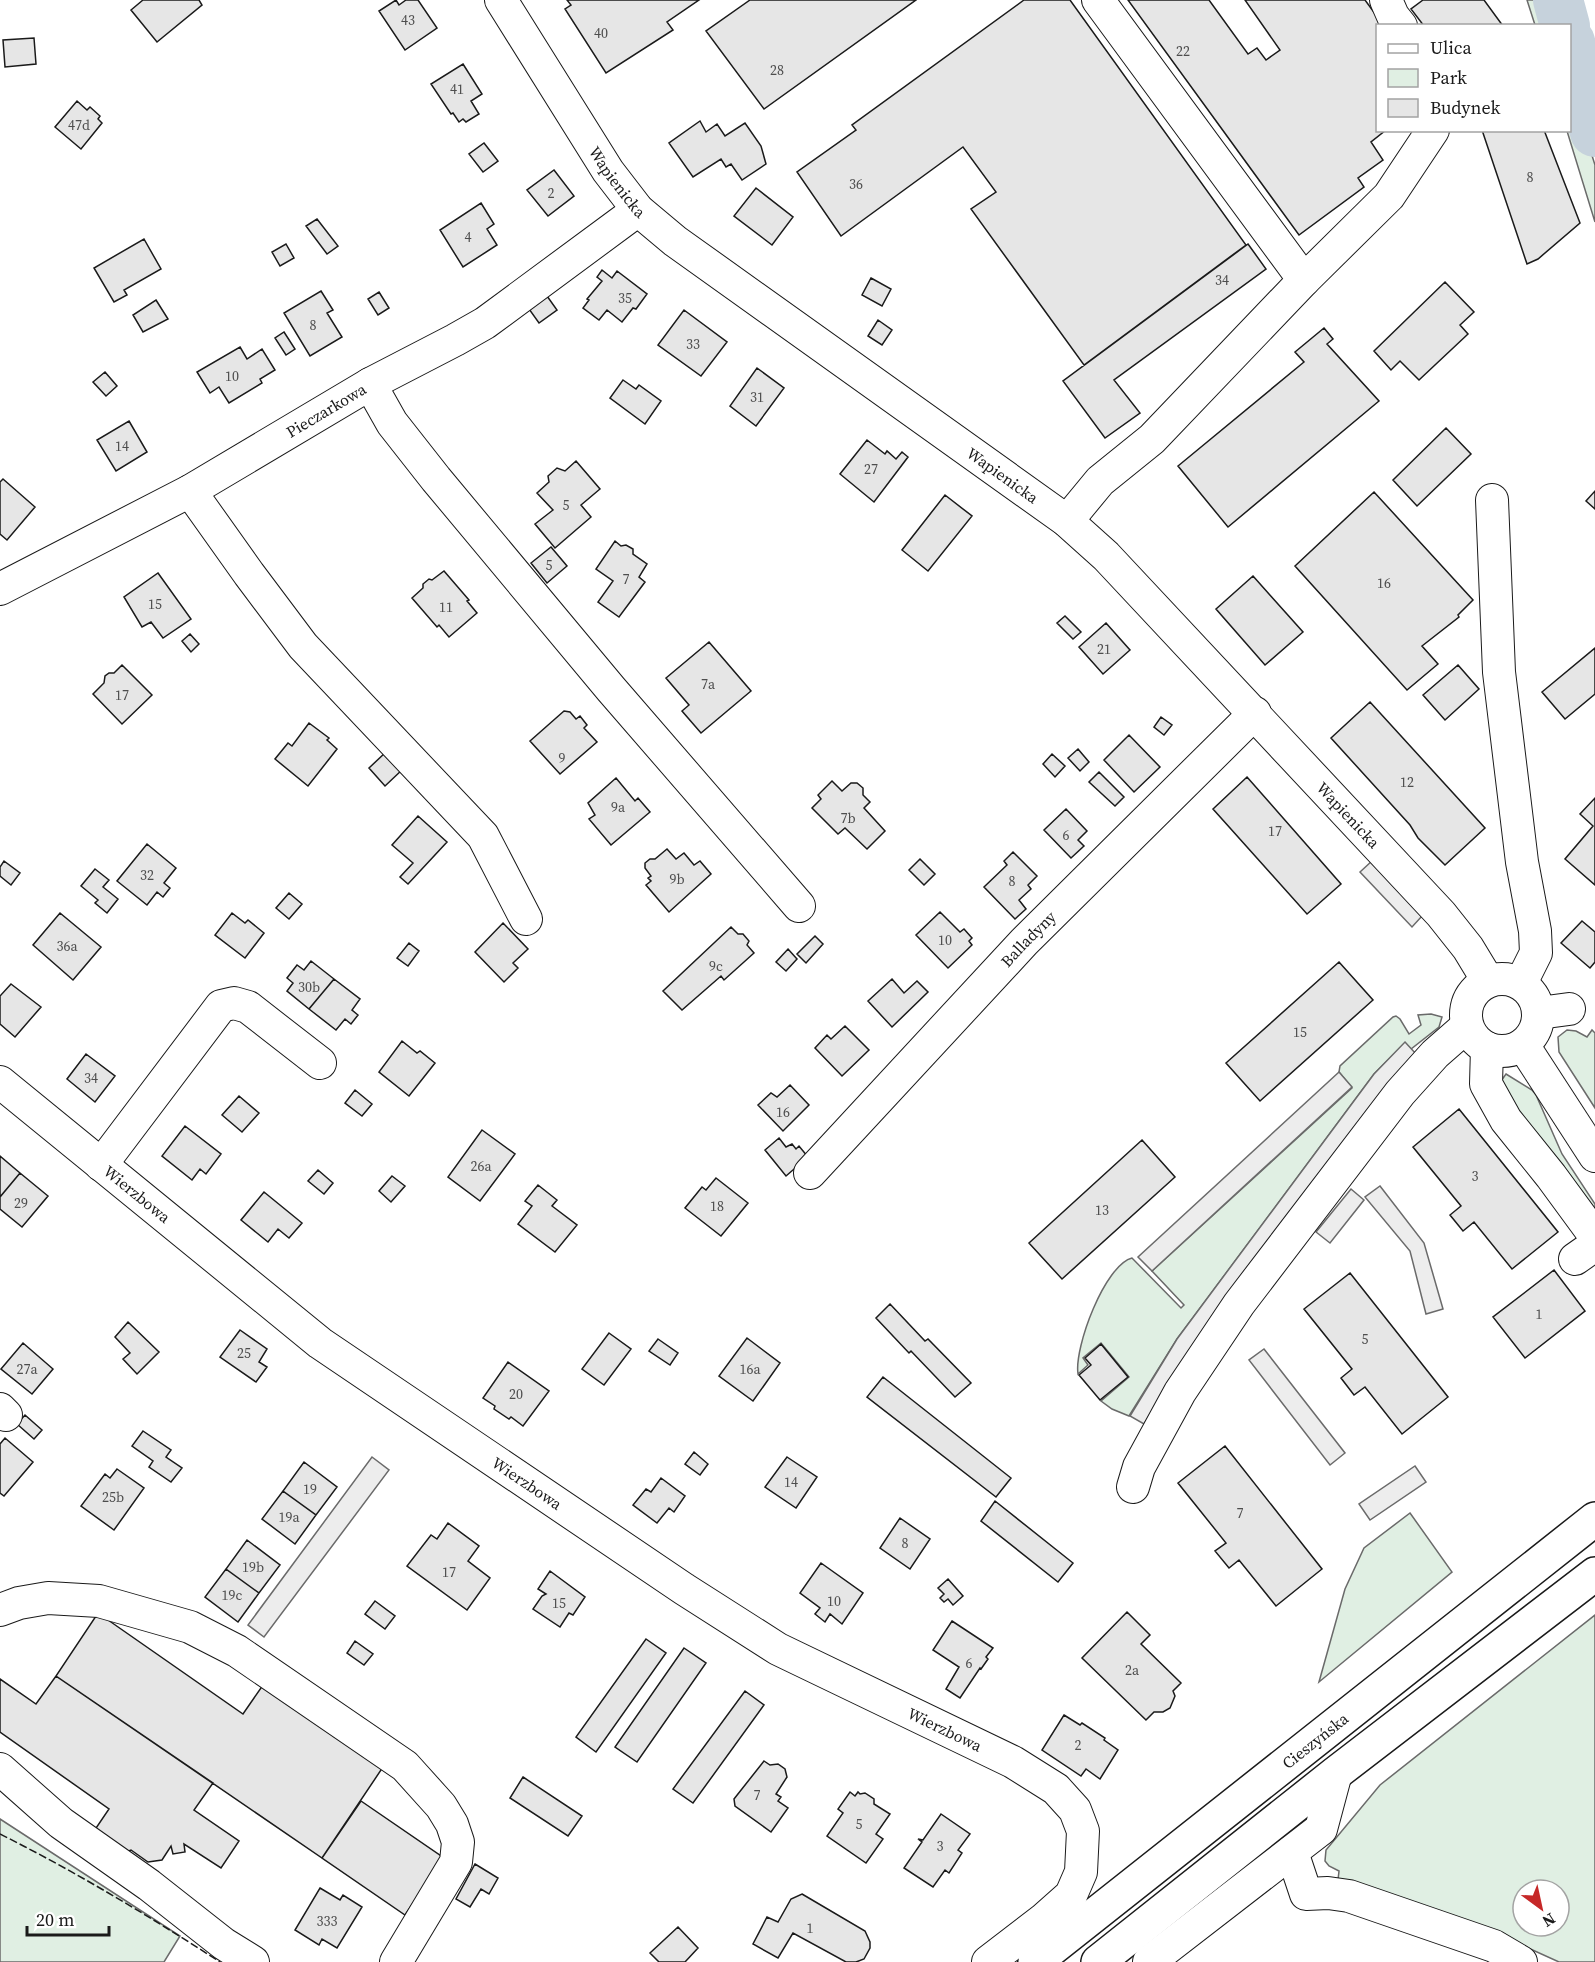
<svg xmlns="http://www.w3.org/2000/svg" width="1595" height="1962" font-family="'Source Serif 4',serif">
	<style>
		.green { fill: #e0efe3; stroke: #6a6a6a; stroke-width: 1.5; fill-rule: evenodd }
		.parking { fill: #ededed; stroke: #6a6a6a; stroke-width: 1.5 }
		.lines { fill: none; stroke-linecap: round; stroke-linejoin: round }
		.river { stroke: #c6d2dc; stroke-width: 50 }
		.building { fill: #e6e6e6; stroke: #1a1a1a; stroke-width: 1.5 }
		.minor-casing { stroke: #1a1a1a; stroke-width: 34 }
		.major-casing { stroke: #1a1a1a; stroke-width: 36 }
		.minor { stroke: #fff; stroke-width: 32 }
		.major { stroke: #fff; stroke-width: 33 }
		.fence { stroke: #1a1a1a; stroke-width: 1.5; stroke-dasharray: 8 3; stroke-linecap: butt }
		.labels { text-anchor: middle; dominant-baseline: central; stroke-width: 4.5; stroke-linejoin: round; paint-order: stroke }
		.number-label { font-size: 14px; fill: #4d4d4d }
		.street-label { font-size: 16px; fill: #1a1a1a; stroke: #fff }
	</style>
	<rect width="100%" height="100%" fill="#fff"/>
	<path class="green" d="M1527 0H1544L1552 25H1535Z
		M1570 86 1595 165V222L1567 131 1570 130Z
		M1431 1014 1442 1017 1439 1027 1411 1049 1405 1043 1374 1074 1177 1339 1129 1416 1112 1409 1101 1401 1129 1377 1101 1343 1083 1358 1088 1365 1078 1374C1074 1347 1105 1265 1132 1258L1181 1308 1184 1305 1152 1271 1352 1088 1339 1072 1340 1066 1393 1017 1396 1016 1400 1019 1409 1034 1421 1025 1418 1015Z
		M1567 1030 1576 1031 1587 1037 1592 1030 1595 1033V1108L1559 1052 1558 1037Z
		M1506 1074 1532 1090 1536 1095 1562 1154 1595 1204V1220L1504 1097 1501 1081Z
		M1410 1513 1452 1572 1319 1682 1345 1589 1364 1548Z
		M1595 1615V1962H1559L1526 1947 1338 1880 1339 1871 1329 1866 1325 1861 1326 1850 1380 1785ZM1523 1890H1559V1926H1523Z
		M0 1819 180 1936 164 1962H0Z"/>
	<path class="parking" d="M1373 860 1422 916 1412 927 1360 872Z
		M1405 1042 1417 1055 1192 1349 1144 1424 1130 1416 1177 1339 1374 1074Z
		M1339 1072 1352 1087 1152 1271 1138 1257Z
		M1380 1186 1424 1243 1443 1309 1426 1314 1410 1251 1365 1197Z
		M1351 1189 1364 1200 1330 1243 1316 1232Z
		M1264 1349 1345 1453 1330 1465 1249 1360Z
		M372 1457 389 1470 264 1637 248 1625Z
		M1415 1466 1426 1482 1370 1520 1359 1504Z"/>
	<g class="lines">
		<path class="river" d="M1558 0 1565 26
			M1570 42 1595 132"/>
	</g>
	<path class="building" d="M143 0H199L202 5 157 42 131 10Z
		M396 0 399 5 406 0H418L437 28 405 50 379 11Z
		M567 0H699L667 22 673 30 606 73 565 9 571 5Z
		M750 0H916L764 109 706 31Z
		M1024 0H1070L1246 245 1084 365 971 209 996 192 963 147 841 236 797 172 856 130 852 125Z
		M1128 0H1209L1248 54 1257 48 1266 60 1280 50 1245 0H1365L1384 26H1378V130H1386L1371 142 1383 160 1358 178 1364 187 1299 235Z
		M1423 0H1484L1503 26H1424L1411 9Z
		M34 38 36 64 5 67 3 40Z
		M463 64 482 94 471 101 479 114 466 122 463 119 459 122 453 113 451 114 431 84Z
		M77 101 87 110 90 107 100 116 98 119 102 123 81 149 55 127Z
		M700 121 706 132 717 124 725 136 745 123 761 146 766 164 742 180 731 164 726 167 721 159 693 177 669 143Z
		M1482 130H1544L1580 223 1538 259 1527 264Z
		M484 143 498 161 483 172 469 154Z
		M554 170 574 196 548 216 527 190Z
		M756 188 793 217 772 245 734 216Z
		M481 203 494 224 487 229 497 245 463 267 440 230Z
		M317 219 338 246 327 254 306 226Z
		M144 239 161 269 124 290 127 295 114 302 94 268Z
		M286 244 294 258 280 266 272 252Z
		M1248 244 1266 269 1114 380 1140 413 1105 438 1063 381Z
		M602 270 612 278 617 271 647 294 636 309 633 308 622 322 607 310 599 320 583 308 589 300 587 299 602 281 597 277Z
		M871 278 891 289 882 306 862 295Z
		M1445 282 1474 312 1460 325 1468 334 1419 380 1400 361 1391 370 1374 351Z
		M321 291 333 310 327 313 342 337 310 356 284 313Z
		M379 292 389 308 378 315 368 299Z
		M547 296 557 310 539 323 529 309Z
		M156 300 168 319 143 332 133 315Z
		M684 310 727 342 701 376 658 345Z
		M878 320 892 330 882 345 868 336Z
		M1324 328 1333 339 1327 344 1379 401 1228 527 1178 466 1304 362 1295 352Z
		M284 332 295 349 286 355 275 338Z
		M240 347 247 359 262 349 275 370 260 379 262 383 229 403 219 387 210 393 197 372Z
		M757 368 784 388 756 426 730 406Z
		M105 372 117 386 106 396 93 382Z
		M623 380 636 389 639 385 661 401 645 424 610 398Z
		M129 421 147 452 116 471 97 440Z
		M1446 428 1471 454 1417 506 1393 480Z
		M867 440 885 454 887 451 896 459 902 452 908 457 874 502 840 474Z
		M576 461 600 489 581 505 591 517 555 548 535 524 553 510 537 493 549 482 548 476 557 468 565 471Z
		M3 479 35 507 7 540 0 534V482Z
		M1595 491V509L1586 501Z
		M1374 492 1473 600 1458 615 1459 617 1422 646 1438 664 1407 690 1295 566Z
		M945 495 972 516 928 571 902 550Z
		M615 541 621 546 626 545 633 549V554L647 564 639 577 645 582 619 617 598 602 613 581 596 569Z
		M551 547 567 566 547 583 531 563Z
		M444 571 469 600 467 601 477 613 449 637 439 625 437 627 412 598 423 588V584L429 579 432 580Z
		M158 573 191 619 163 638 151 622 142 627 124 597Z
		M1253 576 1303 632 1265 665 1216 609Z
		M1065 616 1081 632 1073 639 1057 623Z
		M1106 623 1130 650 1103 674 1079 647Z
		M190 634 199 644 191 652 182 641Z
		M709 642 751 691 701 733 682 711 689 705 666 678Z
		M1595 648V694L1565 719 1542 692Z
		M122 665 152 695 122 724 93 694 104 683 105 676 109 673H114Z
		M1458 665 1479 689 1445 720 1423 695Z
		M1370 702 1485 828 1445 865 1418 838 1410 825 1331 738Z
		M564 711 570 712 576 719 580 716 587 725 584 728 597 742 560 774 530 741Z
		M1161 717 1172 725 1164 735 1154 727Z
		M309 723 329 738 327 740 337 749 308 786 275 759 288 743 292 746Z
		M1129 735 1160 767 1134 792 1104 760Z
		M1078 749 1089 762 1080 771 1068 758Z
		M387 751 403 769 385 786 369 768Z
		M1052 754 1065 766 1055 777 1043 764Z
		M1099 772 1124 797 1115 806 1089 782Z
		M1247 777 1341 884 1307 914 1213 809Z
		M616 778 635 801 638 798 650 812 611 845 589 819 595 815 588 803Z
		M832 781 842 791 851 783H857L863 788V795L870 802 864 808 885 831 867 849 845 828 838 834 812 808 821 799 818 795Z
		M1595 798V885L1565 859 1593 826 1580 814Z
		M1066 809 1087 831 1078 840 1084 846 1071 858 1044 830Z
		M418 816 447 842 408 884 400 877 413 863 392 845Z
		M147 844 176 868 164 883 170 888 163 897 157 892 147 905 117 881Z
		M667 849 676 859 684 853 694 865 700 861 711 874 669 912 646 885 651 881 648 878 651 876 645 868V863L650 859H655Z
		M1013 852 1037 876 1028 885 1031 889 1019 900 1026 909 1015 919 984 887 1007 865 1004 861Z
		M920 859 935 874 924 885 909 870Z
		M4 861 20 873 11 885 0 876V867Z
		M95 869 109 880 103 887 118 899 107 913 95 903 98 900 81 886Z
		M289 893 302 904 289 919 276 908Z
		M940 912 960 932 964 929 972 938 969 941 972 945 948 968 916 935Z
		M60 913 101 947 73 980 33 945Z
		M232 913 245 923 248 920 264 933 245 958 215 935Z
		M1582 921 1595 932V962L1590 968 1561 943Z
		M503 923 528 949 513 963 518 968 504 982 475 952Z
		M731 927 738 934H743L749 941 747 945 754 953 724 980 721 976 682 1010 663 991Z
		M815 936 823 944 806 963 797 954Z
		M409 943 419 951 408 966 397 958Z
		M788 949 797 959 786 971 776 962Z
		M311 961 334 979 309 1009 287 991 293 983 287 978 297 965 304 970Z
		M1339 962 1373 1000 1260 1101 1226 1063Z
		M334 979 360 999 352 1010 358 1015 351 1024 345 1019 336 1030 309 1009Z
		M892 979 904 993 917 981 928 992 892 1027 868 1001Z
		M11 984 41 1007 15 1037 0 1024V996Z
		M845 1026 869 1050 842 1076 815 1048 827 1035 831 1039Z
		M402 1041 417 1053 420 1051 435 1063 409 1096 379 1072Z
		M86 1054 115 1076 95 1102 67 1079Z
		M790 1085 809 1105 783 1131 758 1105 771 1093 777 1097Z
		M355 1090 372 1104 362 1116 345 1103Z
		M239 1096 259 1113 242 1132 222 1115Z
		M1459 1109 1558 1232 1512 1269 1474 1222 1463 1231 1450 1215 1461 1206 1413 1147Z
		M185 1126 221 1154 206 1174 200 1169 192 1180 162 1156Z
		M482 1130 515 1154 480 1201 448 1177Z
		M779 1138 786 1147 792 1144 796 1149 799 1146 808 1157 786 1176 765 1150Z
		M1142 1140 1175 1177 1062 1279 1029 1243Z
		M0 1156 20 1173 0 1197Z
		M318 1170 333 1183 324 1194 308 1181Z
		M20 1173 48 1196 22 1227 0 1209V1197Z
		M392 1176 405 1186 391 1202 379 1191Z
		M716 1178 748 1203 721 1236 685 1208 702 1187 706 1190Z
		M538 1185 557 1200 552 1206 577 1225 555 1252 518 1224 532 1206 525 1201Z
		M264 1192 302 1223 289 1238 278 1229 268 1242 241 1220Z
		M1554 1270 1585 1311 1525 1358 1493 1317Z
		M1350 1273 1448 1397 1402 1434 1365 1387 1354 1395 1341 1378 1352 1369 1304 1309Z
		M890 1304 925 1341 928 1339 971 1383 955 1397 911 1351 909 1353 876 1318Z
		M128 1322 159 1352 137 1374 123 1359 130 1353 115 1337Z
		M240 1330 267 1349 259 1362 267 1367 256 1382 220 1357Z
		M609 1333 631 1349 604 1385 582 1369Z
		M747 1338 780 1363 753 1401 719 1376Z
		M658 1339 678 1353 670 1365 649 1351Z
		M23 1343 53 1369 32 1394 1 1369Z
		M1101 1344 1128 1377 1100 1400 1079 1375 1091 1365 1085 1358Z
		M508 1362 549 1391 523 1426 511 1417 509 1419 494 1409 495 1406 483 1398Z
		M883 1377 1011 1478 996 1497 867 1397Z
		M25 1415 42 1430 34 1439 17 1424Z
		M143 1431 171 1450 166 1457 182 1468 171 1482 149 1467 153 1461 132 1446Z
		M5 1438 33 1462 4 1496 0 1493V1444Z
		M1225 1446 1322 1569 1276 1606 1239 1560 1229 1568 1215 1551 1226 1543 1178 1483Z
		M694 1452 708 1464 700 1475 685 1464Z
		M787 1457 817 1477 796 1508 765 1487Z
		M304 1462 337 1487 316 1515 283 1491Z
		M117 1469 144 1488 114 1530 81 1506 105 1474 110 1478Z
		M661 1478 685 1496 674 1512 669 1508 657 1523 633 1505 646 1489 651 1492Z
		M283 1491 316 1515 295 1544 262 1519Z
		M995 1501 1073 1563 1058 1582 981 1521Z
		M900 1518 930 1539 910 1569 880 1548Z
		M448 1523 479 1546 468 1561 490 1578 467 1610 407 1566 431 1535 437 1539Z
		M247 1540 280 1565 259 1593 226 1569Z
		M821 1563 863 1593 842 1624 830 1614 825 1622 815 1614 820 1608 800 1593Z
		M226 1569 259 1593 238 1622 205 1597Z
		M550 1571 585 1597 573 1615 569 1613 560 1627 533 1609 542 1596 546 1594 538 1589Z
		M948 1579 963 1596 953 1605 948 1599 944 1602 940 1598 944 1594 938 1588Z
		M375 1601 395 1616 385 1629 365 1614Z
		M1127 1612 1150 1635 1141 1644 1181 1683 1173 1691 1175 1696 1170 1708 1163 1712H1154L1146 1720 1082 1658Z
		M98 1613 243 1714 263 1685 383 1767 322 1858 56 1676Z
		M952 1621 993 1648 986 1657 988 1659 981 1669 980 1668 960 1698 946 1689 959 1667 933 1650Z
		M646 1639 666 1653 596 1752 576 1737Z
		M355 1641 373 1654 364 1665 347 1653Z
		M684 1648 706 1663 637 1762 615 1747Z
		M56 1676 213 1783 194 1810 239 1841 221 1868 184 1844 185 1852 173 1854 171 1846 162 1860 148 1862 131 1850 123 1853 94 1831 109 1809 0 1732V1679L36 1704Z
		M745 1691 764 1705 693 1803 673 1789Z
		M1064 1715 1080 1725 1082 1723 1105 1738 1104 1740 1118 1750 1100 1779 1086 1769 1081 1776 1042 1750Z
		M764 1761 770 1765 778 1764 785 1769 787 1777 776 1794 781 1797 778 1801 788 1808 771 1832 735 1806 734 1799Z
		M523 1777 582 1816 568 1836 510 1798Z
		M850 1792 855 1796 858 1792 860 1794 865 1793 874 1799V1804L890 1814 876 1834 883 1839 866 1863 827 1836 843 1813 838 1809Z
		M361 1801 444 1858 405 1915 322 1858Z
		M941 1814 970 1834 958 1850 962 1853 949 1873 945 1870 933 1887 904 1868 922 1842 918 1839 923 1840Z
		M475 1864 498 1878 489 1894 481 1889 470 1907 456 1899Z
		M320 1888 340 1900 343 1895 362 1907 337 1948 322 1939 319 1945 295 1930Z
		M802 1894 865 1931 870 1942V1948L864 1959 856 1962H846L793 1933 778 1958 753 1944 767 1917 778 1922 791 1899Z
		M678 1927 698 1948 685 1962H659L650 1953Z"/>
	<g class="lines">
		<defs>
			<g id="minor">
				<path id="s1" d="M501 0 608 171 638 210 675 241 1067 521 1106 556 1441 914 1468 948 1488 981"/>
				<path d="M1386 0 1393 16 1401 26"/>
				<path d="M1304 280 1389 196 1433 130"/>
				<path d="M370 384 392 423 436 479 611 689 799 906"/>
				<path d="M190 491 249 574 303 646 483 836 526 919"/>
				<path d="M1492 500 1499 672 1522 862 1535 931 1536 953 1521 983"/>
				<path d="M1067 521 1100 481 1152 439 1304 280 1098 0"/>
				<path id="s2" d="M0 589 190 491 370 384 455 340 485 323 638 210"/>
				<circle cx="1502" cy="1015" r="36"/>
				<path d="M1539 1013 1569 1009"/>
				<path d="M1523 1045 1595 1156"/>
				<path d="M1487 1048 1486 1084 1506 1120 1551 1176 1595 1236"/>
				<path id="s3" d="M0 1082 320 1343 684 1589 778 1649 1013 1762 1056 1789 1075 1810 1083 1831 1081 1872 1071 1895 1044 1919 988 1962"/>
				<path d="M101 1165 221 1006 234 1003 248 1007 320 1063"/>
				<path id="s4" d="M810 1173 1024 942 1255 713"/>
				<path d="M1575 1259 1595 1245"/>
				<path d="M0 1409 6 1415"/>
				<path d="M1133 1487 1139 1467 1180 1392 1239 1304 1400 1093 1435 1054 1467 1026"/>
				<path d="M0 1610 19 1603 48 1598 99 1601 190 1627 237 1651 405 1766 441 1806 452 1824 458 1842 456 1862 396 1962"/>
				<path d="M0 1769 61 1823 149 1885 224 1944 253 1962"/>
				<path d="M1292 1852 1306 1894 1328 1893 1349 1896 1494 1946 1521 1962"/>
				<path d="M1149 1962 1321 1829 1336 1773"/>
			</g>
			<g id="major">
				<path id="s5" d="M1035 1962 1595 1519"/>
				<path d="M1098 1962 1336 1773 1595 1574"/>
			</g>
		</defs>
		<use href="#minor" class="minor-casing"/>
		<use href="#major" class="major-casing"/>
		<use href="#minor" class="minor"/>
		<use href="#major" class="major"/>
		<path class="fence" d="M0 1834C76 1872 149 1916 220 1962"/>
	</g>
	<g class="labels">
		<g class="number-label">
			<text x="408" y="20">43</text>
			<text x="601" y="33">40</text>
			<text x="1183" y="51">22</text>
			<text x="777" y="70">28</text>
			<text x="457" y="89">41</text>
			<text x="79" y="125">47d</text>
			<text x="1530" y="177">8</text>
			<text x="856" y="184">36</text>
			<text x="551" y="193">2</text>
			<text x="468" y="237">4</text>
			<text x="1222" y="280">34</text>
			<text x="625" y="298">35</text>
			<text x="313" y="325">8</text>
			<text x="693" y="344">33</text>
			<text x="232" y="376">10</text>
			<text x="757" y="397">31</text>
			<text x="122" y="446">14</text>
			<text x="871" y="469">27</text>
			<text x="566" y="505">5</text>
			<text x="549" y="565">5</text>
			<text x="626" y="579">7</text>
			<text x="1384" y="583">16</text>
			<text x="155" y="604">15</text>
			<text x="446" y="607">11</text>
			<text x="1104" y="649">21</text>
			<text x="708" y="684">7a</text>
			<text x="122" y="695">17</text>
			<text x="562" y="758">9</text>
			<text x="1407" y="782">12</text>
			<text x="618" y="807">9a</text>
			<text x="848" y="818">7b</text>
			<text x="1275" y="831">17</text>
			<text x="1066" y="835">6</text>
			<text x="147" y="875">32</text>
			<text x="677" y="879">9b</text>
			<text x="1012" y="881">8</text>
			<text x="945" y="940">10</text>
			<text x="67" y="946">36a</text>
			<text x="716" y="966">9c</text>
			<text x="309" y="987">30b</text>
			<text x="1300" y="1032">15</text>
			<text x="91" y="1078">34</text>
			<text x="783" y="1112">16</text>
			<text x="481" y="1166">26a</text>
			<text x="1475" y="1176">3</text>
			<text x="21" y="1203">29</text>
			<text x="717" y="1206">18</text>
			<text x="1102" y="1210">13</text>
			<text x="1539" y="1314">1</text>
			<text x="1365" y="1339">5</text>
			<text x="244" y="1353">25</text>
			<text x="27" y="1369">27a</text>
			<text x="750" y="1369">16a</text>
			<text x="516" y="1394">20</text>
			<text x="791" y="1482">14</text>
			<text x="310" y="1489">19</text>
			<text x="113" y="1497">25b</text>
			<text x="1240" y="1513">7</text>
			<text x="289" y="1517">19a</text>
			<text x="905" y="1543">8</text>
			<text x="253" y="1567">19b</text>
			<text x="449" y="1572">17</text>
			<text x="232" y="1595">19c</text>
			<text x="834" y="1601">10</text>
			<text x="559" y="1603">15</text>
			<text x="969" y="1663">6</text>
			<text x="1132" y="1670">2a</text>
			<text x="1078" y="1745">2</text>
			<text x="757" y="1795">7</text>
			<text x="859" y="1824">5</text>
			<text x="940" y="1846">3</text>
			<text x="327" y="1921">333</text>
			<text x="810" y="1928">1</text>
		</g>
		<g class="street-label">
			<text stroke="none"><textPath href="#s1" startOffset="216">Wapienicka</textPath></text>
			<text stroke="none"><textPath href="#s2" startOffset="372">Pieczarkowa</textPath></text>
			<text stroke="none"><textPath href="#s1" startOffset="702">Wapienicka</textPath></text>
			<text stroke="none"><textPath href="#s1" startOffset="1188">Wapienicka</textPath></text>
			<text stroke="none"><textPath href="#s4" startOffset="320">Balladyny</textPath></text>
			<text stroke="none"><textPath href="#s3" startOffset="177">Wierzbowa</textPath></text>
			<text stroke="none"><textPath href="#s3" startOffset="663">Wierzbowa</textPath></text>
			<text stroke="none"><textPath href="#s3" startOffset="1149">Wierzbowa</textPath></text>
			<text stroke="none"><textPath href="#s5" startOffset="357">Cieszyńska</textPath></text>
		</g>
	</g>
	<rect x="1376" y="24" width="195" height="108" fill="#ffffff" stroke="#a3a3a3" stroke-width="1.5"/>
	<rect x="1388" y="44" width="30" height="9" fill="#ffffff" stroke="#a3a3a3" stroke-width="1.5"/>
	<text x="1430" y="54" font-size="18" fill="#1a1a1a">Ulica</text>
	<rect x="1388" y="69" width="30" height="18" fill="#e0efe3" stroke="#a3a3a3" stroke-width="1.5"/>
	<text x="1430" y="84" font-size="18" fill="#1a1a1a">Park</text>
	<rect x="1388" y="99" width="30" height="18" fill="#e6e6e6" stroke="#a3a3a3" stroke-width="1.5"/>
	<text x="1430" y="114" font-size="18" fill="#1a1a1a">Budynek</text>
	<g transform="translate(1541 1908) rotate(147)"><circle r="28" fill="#ffffff" stroke="#a3a3a3" stroke-width="1.5"/>
	<path d="M0-4.5L10 22L0 15L-10 22Z" fill="#c62828"/>
	<text y="-9" font-size="16" font-weight="bold" text-anchor="middle" fill="#1a1a1a">N</text>
	</g>
	<path d="M27 1926v9h82v-9" fill="none" stroke="#1a1a1a" stroke-width="3"/>
	<text x="36" y="1926" font-size="18" fill="#1a1a1a" stroke="#ffffff" stroke-width="4.5" paint-order="stroke">20 m</text>
</svg>
